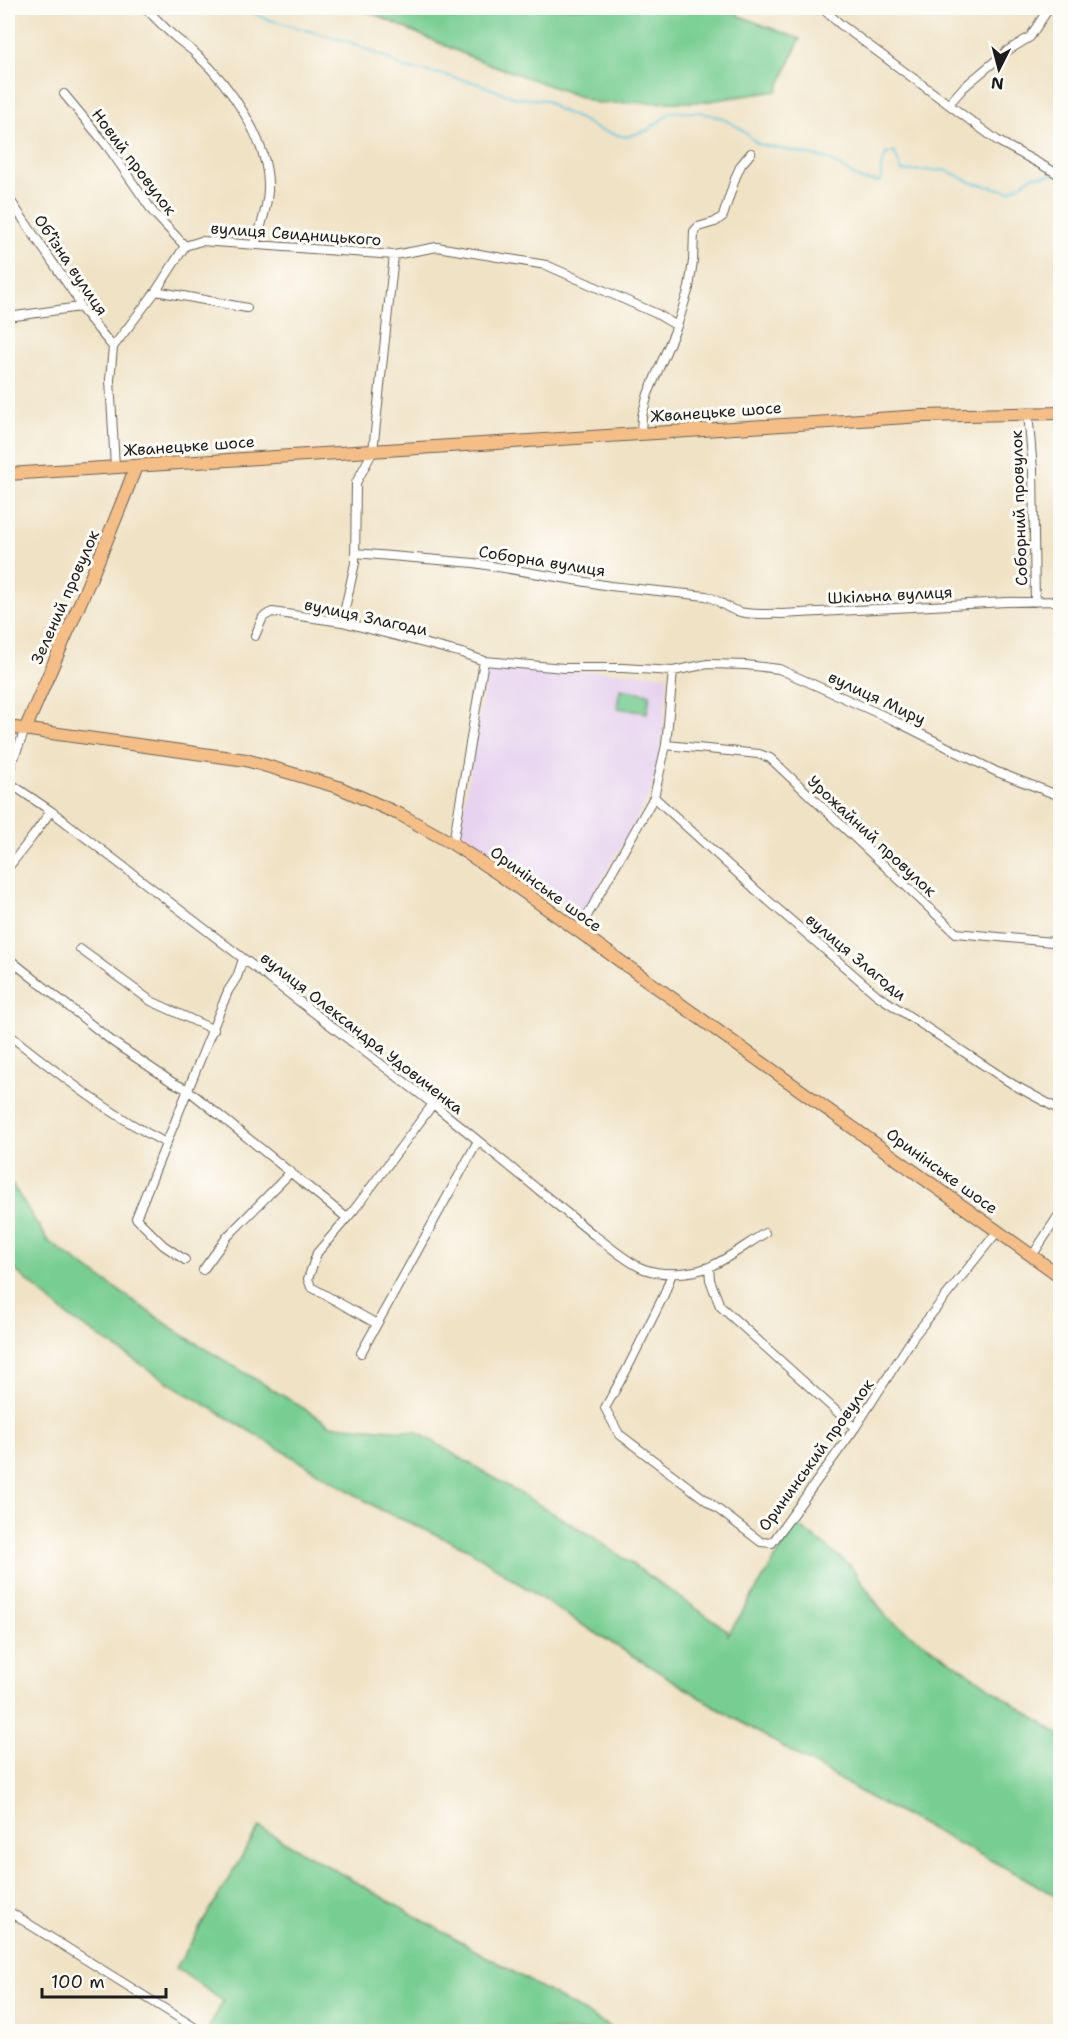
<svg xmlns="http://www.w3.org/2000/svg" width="1068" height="2039" font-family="'Shantell Sans',sans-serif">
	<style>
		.built { fill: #e7d2ef }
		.green { fill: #78ce92; stroke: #4a7557; stroke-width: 1.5 }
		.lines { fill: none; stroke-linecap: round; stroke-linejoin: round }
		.stream { stroke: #62c7e0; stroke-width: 2 }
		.street-casing { stroke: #666157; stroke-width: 10 }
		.primary-casing { stroke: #666157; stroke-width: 14 }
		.street { stroke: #fff; stroke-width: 8 }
		.primary { stroke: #f6be87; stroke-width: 12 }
		.labels { text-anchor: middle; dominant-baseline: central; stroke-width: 6; stroke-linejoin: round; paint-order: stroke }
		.street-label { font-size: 16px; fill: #1c1c1c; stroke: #fdfcf7 }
	</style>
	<rect width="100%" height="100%" fill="#fdfcf7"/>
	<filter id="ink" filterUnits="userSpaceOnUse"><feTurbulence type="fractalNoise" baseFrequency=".0167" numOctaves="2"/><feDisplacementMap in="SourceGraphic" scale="12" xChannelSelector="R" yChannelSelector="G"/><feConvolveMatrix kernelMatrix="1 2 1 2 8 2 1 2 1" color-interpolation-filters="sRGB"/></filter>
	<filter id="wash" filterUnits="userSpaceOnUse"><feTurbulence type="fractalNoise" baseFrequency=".008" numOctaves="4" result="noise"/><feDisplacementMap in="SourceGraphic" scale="24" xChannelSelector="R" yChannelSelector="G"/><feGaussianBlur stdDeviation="1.35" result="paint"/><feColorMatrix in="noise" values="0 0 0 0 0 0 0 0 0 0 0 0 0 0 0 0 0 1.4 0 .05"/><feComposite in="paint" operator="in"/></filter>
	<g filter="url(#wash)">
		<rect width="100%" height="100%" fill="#f0e2c5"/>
		<path class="built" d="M488 663 564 672H623L668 675 662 744 650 795 582 915 460 830Z"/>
		<path class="green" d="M360 8H740L737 15 800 39 777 91 702 102 597 103 473 58Z
			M950 8H976L980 17 960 15Z
			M620 689 650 694 647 713 617 708Z
			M8 1178 48 1241 181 1334 331 1425 417 1432 590 1535 727 1630 728 1635 797 1524 850 1565 887 1618 1060 1735V1899L1023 1877 869 1797 727 1714 560 1611 468 1549 381 1510 176 1387 70 1318 8 1264Z
			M259 1827 617 2031H207L223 2001 176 1968Z"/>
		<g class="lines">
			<path class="stream" d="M243 8 266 19 349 42 387 58 403 68 440 74 476 83 516 98 546 100 557 109 580 119 599 130 626 137 648 130 671 112H699L722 118 741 129 758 144 828 159 861 180 881 182V168L886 154 894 152 902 171 945 170 973 183 1010 191 1033 176 1055 175"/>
		</g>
	</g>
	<g filter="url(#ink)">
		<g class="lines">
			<defs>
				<path id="street" d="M145 8C155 17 164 28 175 37 182 43 190 48 196 54 230 85 270 142 268 190 267 208 261 227 255 244
					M822 8 840 24 998 141 1060 175
					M64 94 108 147 153 212 185 246
					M949 104 963 88 1007 51 1030 37 1049 8
					M8 199 10 200 77 298 80 307 113 347
					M185 246 201 241 394 255 437 247 546 265 657 314 677 326
					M156 291 247 308
					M8 317 80 307
					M1028 413 1033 469 1035 602
					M641 434 642 416 648 394 677 326 689 288 693 261 694 231 698 227 715 222 723 216 736 176 741 165 751 153
					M115 467 110 380 113 347 156 291 185 246
					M355 553 474 563 610 586 706 596C718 599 725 608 737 611 751 616 768 613 782 614L1006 602 1060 601
					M342 622 355 563 356 483 373 451 394 255
					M255 636 263 617 272 612 342 622 462 653 484 661 564 668H623L673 671 708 664 746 665 779 669 893 720 997 772 1060 796
					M666 745 759 754 770 758 956 933 1052 942 1060 945
					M8 773 25 730
					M8 782 51 811 433 1104 594 1235C610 1246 626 1262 644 1269 663 1276 691 1274 709 1267 728 1259 747 1244 765 1233
					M654 797 756 890 877 995 1014 1085 1060 1110
					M453 844 484 661
					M8 868 33 836 51 811
					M578 932 654 797 666 745 673 671
					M80 949 151 1001 214 1030
					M8 958 113 1042 172 1082 188 1090 347 1218
					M8 1034C58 1073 108 1114 166 1143
					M1032 1256 1060 1213
					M185 1260 163 1245 136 1218 228 991 237 977 243 959
					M709 1267 710 1280 720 1306 855 1428
					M203 1270 227 1237 291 1172
					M672 1273 664 1295 627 1369 605 1408 619 1434 761 1542 772 1543 855 1428 914 1336 997 1232
					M377 1324 311 1287 308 1279 317 1253 354 1210 433 1104
					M361 1353 478 1141
					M8 1911 197 2029"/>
				<path id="primary" d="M8 474 923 416 1060 413
					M8 727 246 760 338 787 401 815 453 844 500 875 1060 1276
					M25 730C62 642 103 556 136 466"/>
			</defs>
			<use href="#street" class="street-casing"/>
			<use href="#primary" class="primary-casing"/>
			<use href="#street" class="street"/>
			<use href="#primary" class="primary"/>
		</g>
	</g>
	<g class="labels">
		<g class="street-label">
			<text transform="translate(134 162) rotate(53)">Новий провулок</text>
			<text transform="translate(296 234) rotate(4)">вулиця Свидницького</text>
			<text transform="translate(71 265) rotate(56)">Обʼїзна вулиця</text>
			<text transform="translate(716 412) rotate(-4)">Жванецьке шосе</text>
			<text transform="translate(189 446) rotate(-4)">Жванецьке шосе</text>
			<text transform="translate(1019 508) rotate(-92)">Соборний провулок</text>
			<text transform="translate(542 561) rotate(9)">Соборна вулиця</text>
			<text transform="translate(890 595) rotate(-3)">Шкільна вулиця</text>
			<text transform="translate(65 597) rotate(-66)">Зелений провулок</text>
			<text transform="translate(366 617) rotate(12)">вулиця Злагоди</text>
			<text transform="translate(877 698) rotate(25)">вулиця Миру</text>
			<text transform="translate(872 836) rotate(43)">Урожайний провулок</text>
			<text transform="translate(546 889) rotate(36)">Оринінське шосе</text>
			<text transform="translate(856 957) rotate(40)">вулиця Злагоди</text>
			<text transform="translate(362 1033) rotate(38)">вулиця Олександра Удовиченка</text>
			<text transform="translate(942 1171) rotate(36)">Оринінське шосе</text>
			<text transform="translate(816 1455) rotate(-54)">Орининський провулок</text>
		</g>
	</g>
	<rect width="1068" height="2039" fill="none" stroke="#fdfcf7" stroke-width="30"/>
	<g transform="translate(999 69) rotate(186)" stroke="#fdfcf7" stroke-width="4.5" paint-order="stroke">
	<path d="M0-4.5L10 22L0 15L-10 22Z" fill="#1c1c1c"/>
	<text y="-9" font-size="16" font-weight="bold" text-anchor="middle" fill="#1c1c1c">N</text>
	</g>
	<path d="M42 1988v9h124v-9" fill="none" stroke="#1c1c1c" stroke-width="3"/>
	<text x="51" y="1988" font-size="18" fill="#1c1c1c" stroke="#fdfcf7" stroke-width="4.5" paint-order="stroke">100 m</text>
</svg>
